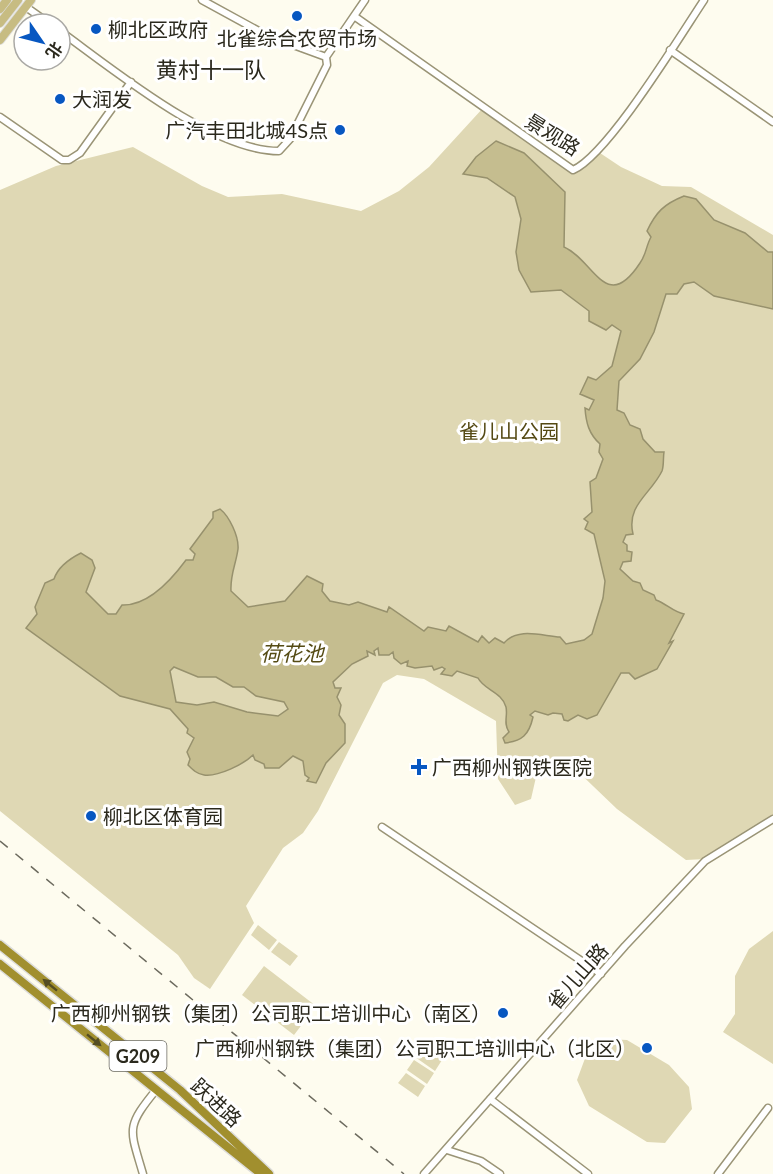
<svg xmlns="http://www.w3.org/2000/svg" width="773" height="1174" font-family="Lato,'Noto Sans SC',sans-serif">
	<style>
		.green { fill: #dfd8b4 }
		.water { fill: #c5bd8f; stroke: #97916d; stroke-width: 1.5; fill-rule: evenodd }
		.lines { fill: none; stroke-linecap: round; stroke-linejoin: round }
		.minor-casing { stroke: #9a9476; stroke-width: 9 }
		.major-casing { stroke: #dddddb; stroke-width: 10 }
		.highway-casing { stroke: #dddddb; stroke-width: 11 }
		.minor { stroke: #fff; stroke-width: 6 }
		.major { stroke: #c7bc82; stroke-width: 8 }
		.highway { stroke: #a18f2e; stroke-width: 8 }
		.rail { stroke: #6c6a5e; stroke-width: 1.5; stroke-dasharray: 10 10; stroke-linecap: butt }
		.oneway { fill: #544d23 }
		.poi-dot { fill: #0757c1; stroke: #fff; stroke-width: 2 }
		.labels { text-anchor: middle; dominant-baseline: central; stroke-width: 6; stroke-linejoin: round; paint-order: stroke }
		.shield { fill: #fff; stroke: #6b6961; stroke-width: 1.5 }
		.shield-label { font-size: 18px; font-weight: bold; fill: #2b291d }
		.poi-label { font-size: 20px; fill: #2b291d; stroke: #fff; text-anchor: start }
		.street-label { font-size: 20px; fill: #2b291d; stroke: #fff }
		.park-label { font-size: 20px; fill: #544913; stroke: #fff }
		.water-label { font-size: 21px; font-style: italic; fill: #554b14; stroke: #fff }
		.quarter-label { font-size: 22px; fill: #2b291d; stroke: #fff }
	</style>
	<rect width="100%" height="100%" fill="#fefcef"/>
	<path class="green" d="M483 108 573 170 597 151 621 167 662 186 691 187 773 235V817L705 859 686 860 617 809 569 763 552 758 539 764 531 799 515 805 498 779 496 721 424 679 397 675 383 683 318 811 303 833 283 848 246 906 254 923 210 989 194 978 178 955 0 811V190L56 166 133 147 202 186 228 197 282 194 361 211 399 191 429 167Z
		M258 925 277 940 269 950 251 935Z
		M773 931V1064L723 1032 735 1014V976L749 949Z
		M279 942 298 956 290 966 271 952Z
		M264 966 316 1006 294 1035 242 995Z
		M609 1039 627 1040 669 1065 689 1087 692 1109 665 1143 647 1142 589 1106 577 1080 587 1053Z
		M423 1047 442 1060 435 1071 415 1057Z
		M414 1060 434 1073 427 1084 407 1070Z
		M406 1073 425 1086 418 1097 398 1083Z"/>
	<path class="water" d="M496 141 524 153 565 192 564 247C594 260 606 315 640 263 646 255 646 246 651 237L647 231C656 212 664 204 684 196L696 199 714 220 745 233 768 252H773V309L714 296 694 282 684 284 677 294H666L654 332 640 359 619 381 617 410 624 413 630 425 640 429 643 439 655 452H664C663 458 664 466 662 471 651 494 626 505 633 534L626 535 623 542 627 545V551L632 552 631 561 623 562 620 569 633 581 640 583 643 590 654 595 656 600C667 604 673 612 684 614L669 643 673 641 657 669 635 679 629 673H621L597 715 587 719 578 715 568 721 564 720 562 714 553 713 548 715 535 711 530 715 533 717C529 735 522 741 505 743L503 738 509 732C503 723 508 716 506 707 502 692 484 690 478 678L457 671 452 676 441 674 445 669 442 667 434 670 432 666 415 668 407 666 408 661 401 664 394 658 393 652 389 655H379L378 648 374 651 375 655 367 651 368 656 352 664 333 682 335 688H341L337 697 341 705 339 715 345 724V743L326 763 316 783 307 781 309 778 305 775 303 761 293 756 279 768H265L264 764 255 760 253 755C244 764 218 777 204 775 197 774 193 770 188 765L190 759 187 752 194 738 187 733 188 729 170 709 120 696 26 628 37 614 35 607 45 583 54 579C58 567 69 559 81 553L92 560 95 568 86 592 108 614H116L122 605C148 606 172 579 186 560H193L195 554 190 549 213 518V512L220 509C229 516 239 536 238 549 236 564 230 575 231 591L248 607 285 601 307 576 323 584 322 591 330 601 349 605 358 602 387 612 389 607 424 631 428 627 446 631 449 626 478 642 482 636 489 643 495 638 504 643C518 627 542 636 560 637L566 644 584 640 592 634 603 598 605 581 594 534 585 529 588 522 584 519 592 512 590 482 596 478 603 459 599 452 600 444C589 434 586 423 585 408L589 410 594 400 580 394 588 377 596 380 612 366 621 331 612 325 606 330 589 321V311L561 290 531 292 519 270 516 252 521 219 515 197 487 178 463 174 476 157ZM174 667 198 677H216L233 687H244L256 696 284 702 288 709 278 716 247 712 214 702 197 705 176 702 170 671Z"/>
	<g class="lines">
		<defs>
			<path id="minor" d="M202 0 266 35 326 57
				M365 0 354 16 573 170C608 155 680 36 704 0
				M26 7 50 24
				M60 31C114 70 212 151 279 151L290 139 327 65 326 57 354 16
				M670 50 773 122
				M0 117 62 160H69L80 153 131 82
				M382 827 601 974
				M490 1099 588 1174
				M447 1150 481 1161 500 1174
				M143 1174C130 1129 125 1128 156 1090
				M424 1174 625 946 705 861 773 819
				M718 1174 768 1108"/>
			<path id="major" d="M0 9 7 0
				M0 23 18 0
				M0 40 31 0"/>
			<path id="highway" d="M0 945 180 1090 269 1174
				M0 964 261 1174"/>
		</defs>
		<use href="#minor" class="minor-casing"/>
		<use href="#major" class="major-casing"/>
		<use href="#highway" class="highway-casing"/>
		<use href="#minor" class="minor"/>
		<use href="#major" class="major"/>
		<use href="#highway" class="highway"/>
		<path class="rail" d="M0 841 404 1174"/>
	</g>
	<defs><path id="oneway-solid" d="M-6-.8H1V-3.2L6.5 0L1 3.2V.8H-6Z" transform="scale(1.5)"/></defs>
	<g class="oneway">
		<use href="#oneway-solid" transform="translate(50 985) rotate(-141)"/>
		<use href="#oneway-solid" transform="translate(94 1040) rotate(39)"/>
	</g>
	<g class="poi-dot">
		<circle cx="297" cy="16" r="6"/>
		<circle cx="96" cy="29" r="6"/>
		<circle cx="60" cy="99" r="6"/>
		<circle cx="340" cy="130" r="6"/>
		<path d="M416 758h6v6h6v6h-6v6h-6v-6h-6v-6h6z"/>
		<circle cx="91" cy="816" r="6"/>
		<circle cx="503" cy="1013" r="6"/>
		<circle cx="647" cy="1048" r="6"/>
	</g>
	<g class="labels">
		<rect class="shield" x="109.5" y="1041" width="57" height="30" rx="4.5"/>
		<g class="shield-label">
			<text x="138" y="1056">G209</text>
		</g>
		<g class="poi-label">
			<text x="108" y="29">柳北区政府</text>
			<text x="297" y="38" text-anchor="middle">北雀综合农贸市场</text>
			<text x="72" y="99">大润发</text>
			<text x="328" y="130" text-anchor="end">广汽丰田北城4S点</text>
			<text x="432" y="767">广西柳州钢铁医院</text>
			<text x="103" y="816">柳北区体育园</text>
			<text x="491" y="1013" text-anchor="end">广西柳州钢铁（集团）公司职工培训中心（南区）</text>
			<text x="635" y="1048" text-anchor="end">广西柳州钢铁（集团）公司职工培训中心（北区）</text>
		</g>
		<g class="street-label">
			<text transform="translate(553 134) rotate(32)">景观路</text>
			<text transform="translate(577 976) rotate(-49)">雀儿山路</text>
			<text transform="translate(217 1102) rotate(43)">跃进路</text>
		</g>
		<g class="park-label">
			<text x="509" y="431">雀儿山公园</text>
		</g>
		<g class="water-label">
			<text x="292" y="652">荷花池</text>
		</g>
		<g class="quarter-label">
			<text x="211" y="69">黄村十一队</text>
		</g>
	</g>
	<g transform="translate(42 42) rotate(125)"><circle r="28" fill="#ffffff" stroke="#aaa9a5" stroke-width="1.5"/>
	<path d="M0-4.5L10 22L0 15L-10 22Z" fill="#0757c1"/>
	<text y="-9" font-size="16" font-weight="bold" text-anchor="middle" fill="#2b291d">北</text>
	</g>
</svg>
